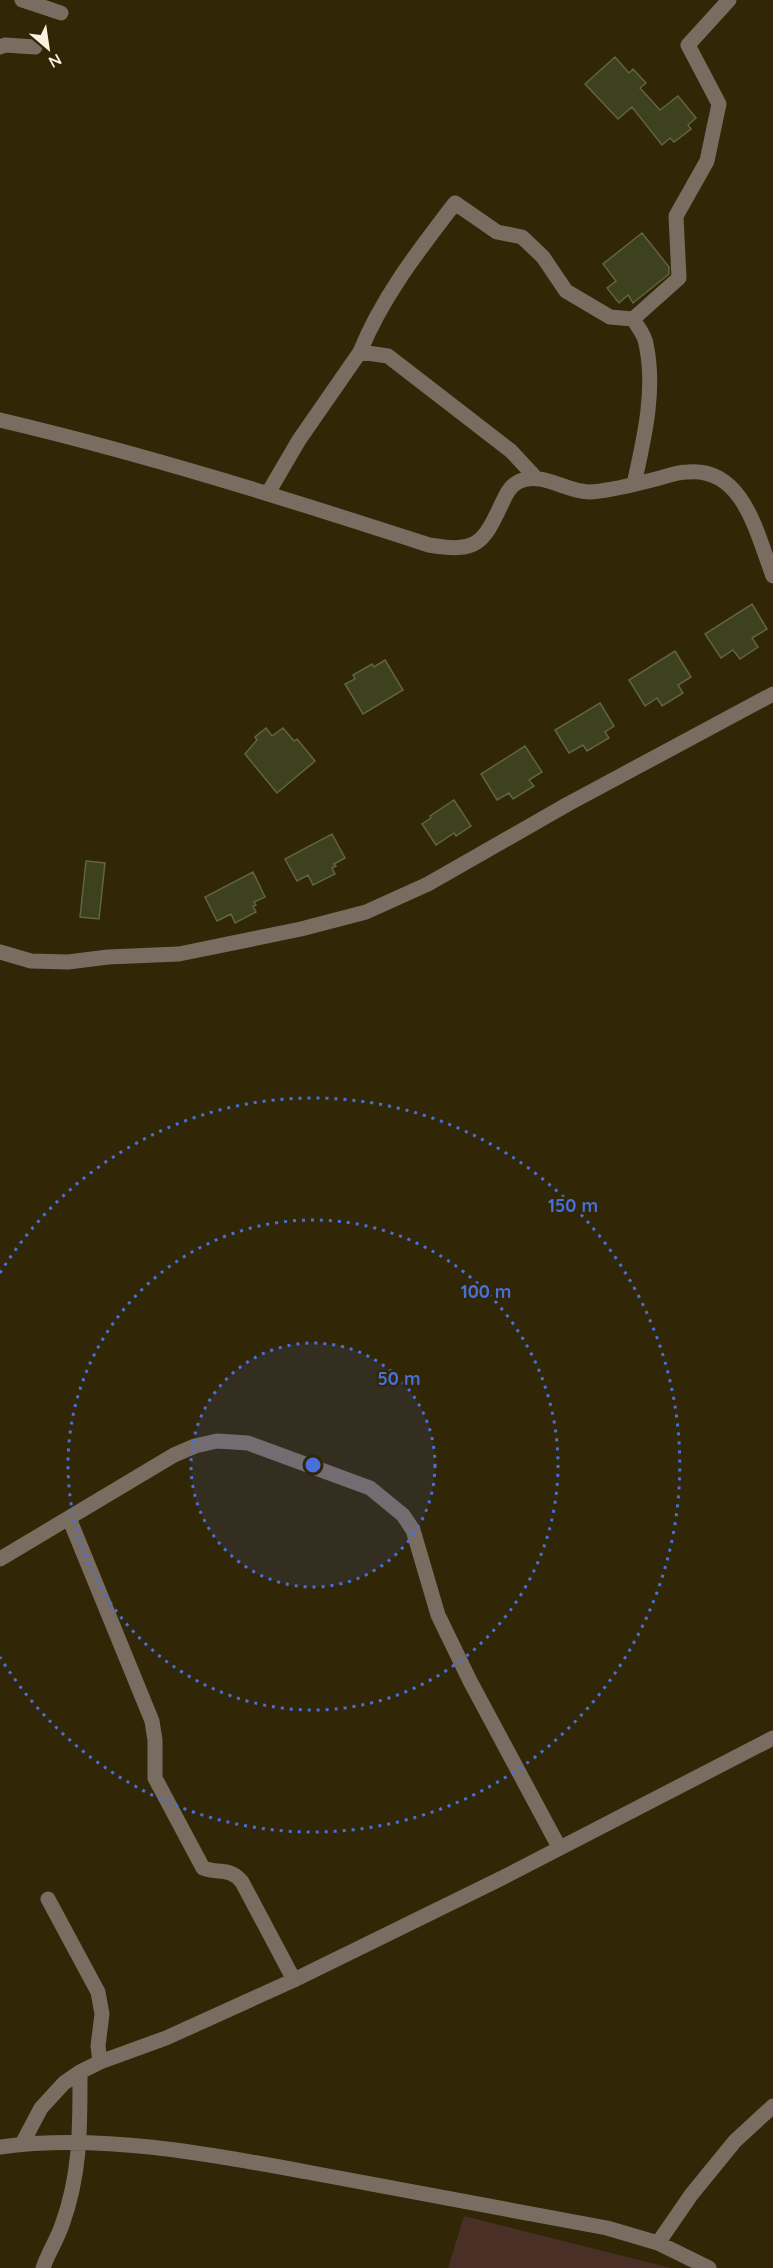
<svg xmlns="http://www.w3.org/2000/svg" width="773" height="2268" font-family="Quicksand,sans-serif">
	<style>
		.green { fill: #4a2f27 }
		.building { fill: #3d411e; stroke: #606443; stroke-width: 1.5 }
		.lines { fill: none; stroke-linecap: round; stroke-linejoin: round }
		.minor { stroke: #796d62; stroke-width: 15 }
		.ring { fill: none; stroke: #496fda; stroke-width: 3; stroke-dasharray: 3 6 }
		.centre { fill: #496fda; stroke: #312606; stroke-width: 3 }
		.ring-label { font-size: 18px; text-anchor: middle; font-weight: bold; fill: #496fda; stroke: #312606; stroke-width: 5; stroke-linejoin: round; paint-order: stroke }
	</style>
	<rect width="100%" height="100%" fill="#312606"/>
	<path class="green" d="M464 2216 671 2268H448Z"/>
	<path class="building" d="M615 57 629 73 633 69 646 83 640 88 660 110 678 96 696 118 688 125 691 129 674 142 670 138 662 145 632 107 618 119 585 84Z
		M642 233 669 267V274L633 303 628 295 619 303 607 288 616 281 603 264Z
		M752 604 767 629 752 638 758 647 740 659 733 650 721 658 705 634Z
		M675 651 691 677 678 685 683 693 662 706 657 698 645 706 629 680Z
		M385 660 403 690 363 714 345 684 355 679 353 675 372 664 374 667Z
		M600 703 614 726 605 732 609 738 587 751 583 745 569 753 555 730Z
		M266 728 272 736 283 728 294 741 297 739 315 761 277 793 245 754 257 740 255 737Z
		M525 746 542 772 529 780 534 786 513 799 509 793 497 800 481 774Z
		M454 800 471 826 456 836 454 833 436 845 422 824 431 818 430 816Z
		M332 834 345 858 334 864 336 866 332 868 335 874 313 885 308 875 297 881 285 859Z
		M86 861 105 863 99 919 80 917Z
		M253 872 265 897 254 902 256 905 253 906 256 912 235 923 231 914 217 921 205 897Z"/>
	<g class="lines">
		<path class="minor" d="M22 0 61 13
			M0 47 5 45 35 47
			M360 352C382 297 419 250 455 203L497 232 522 237 543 257 566 291 610 317 633 319
			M0 420C145 454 287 499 429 545 477 553 483 544 502 503 506 495 509 487 518 482 539 470 567 492 589 492 611 491 635 484 656 479 667 476 677 472 688 472 744 467 757 535 773 576
			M634 484C644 439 656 390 646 344 645 335 637 326 633 319L679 278 676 216 707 161 719 104 688 45 729 0
			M268 493 299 440 360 352 388 356 511 451 537 479
			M0 952 31 961 68 962 108 957 179 954 301 929 366 912 428 884 568 804 773 694
			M69 1518 152 1721 155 1740V1778L203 1868C219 1874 230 1867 242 1882L294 1980
			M0 1559 174 1455 195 1446 217 1441 248 1443 370 1488 403 1515 413 1530 438 1615 470 1681 559 1847
			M48 1899 98 1992 102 2014 98 2046 100 2062
			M22 2144 41 2108 64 2083 80 2072 100 2062 166 2038 294 1980 504 1877 773 1738
			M0 2147C99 2133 210 2154 307 2172 407 2190 507 2209 607 2228L658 2243 709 2268
			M658 2243 691 2195 735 2141 773 2106
			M43 2268C48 2253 57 2240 62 2225 81 2173 80 2126 80 2072"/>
	</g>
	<circle cx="313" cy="1465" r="122" fill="#496fda" fill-opacity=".12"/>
	<g class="ring">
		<circle cx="313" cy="1465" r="122"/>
		<circle cx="313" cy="1465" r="245"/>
		<path d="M0 1273A367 367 0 1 1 0 1657"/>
	</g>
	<circle cx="313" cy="1465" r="9" class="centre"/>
	<g class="ring-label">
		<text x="573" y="1212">150 m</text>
		<text x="486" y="1298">100 m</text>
		<text x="399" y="1385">50 m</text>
	</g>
	<g transform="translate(48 48) rotate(151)" stroke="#312606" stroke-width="4.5" paint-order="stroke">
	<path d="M0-4.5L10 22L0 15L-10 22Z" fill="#f9f2e0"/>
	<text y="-9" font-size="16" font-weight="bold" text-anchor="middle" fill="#f9f2e0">N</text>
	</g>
</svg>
